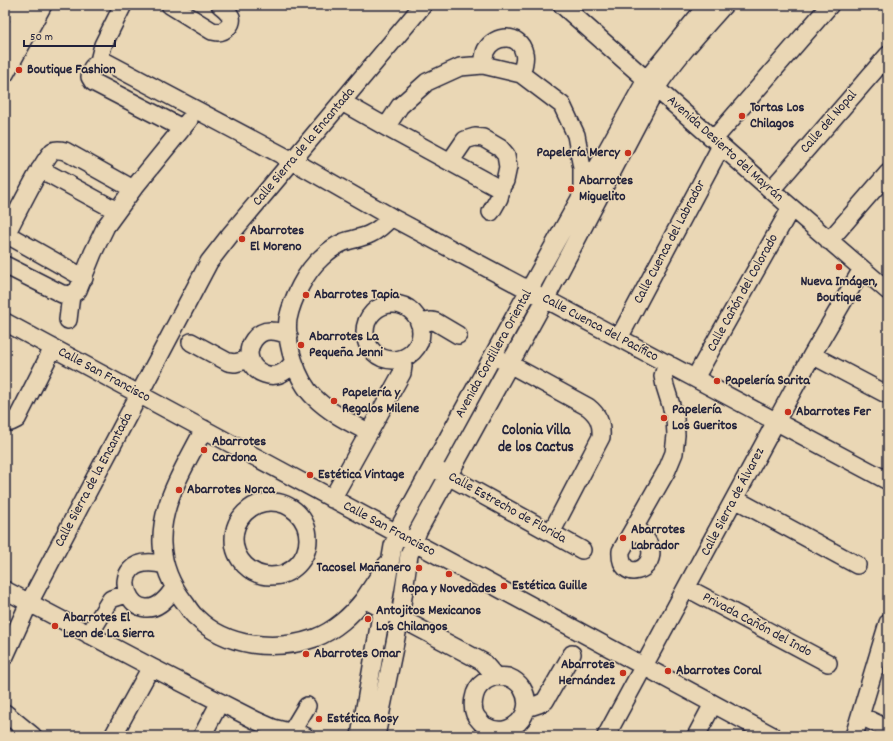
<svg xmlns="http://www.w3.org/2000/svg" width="893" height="741" font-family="Dekko,sans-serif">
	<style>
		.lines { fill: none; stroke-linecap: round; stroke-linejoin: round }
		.minor-casing { stroke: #22223b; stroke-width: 20 }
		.minor { stroke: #ead7b5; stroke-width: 17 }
		.poi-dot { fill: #c8321e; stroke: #ead7b5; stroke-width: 1.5 }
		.labels { text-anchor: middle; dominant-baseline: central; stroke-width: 3; stroke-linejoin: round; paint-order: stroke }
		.poi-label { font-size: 14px; font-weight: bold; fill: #22223b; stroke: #ead7b5; text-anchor: start }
		.street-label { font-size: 14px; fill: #22223b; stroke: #ead7b5 }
		.neighbourhood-label { font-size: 15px; font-weight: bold; fill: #22223b; stroke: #ead7b5 }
	</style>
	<rect width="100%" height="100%" fill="#ead7b5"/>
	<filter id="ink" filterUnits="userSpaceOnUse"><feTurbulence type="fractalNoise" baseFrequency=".025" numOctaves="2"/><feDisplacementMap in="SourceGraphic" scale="8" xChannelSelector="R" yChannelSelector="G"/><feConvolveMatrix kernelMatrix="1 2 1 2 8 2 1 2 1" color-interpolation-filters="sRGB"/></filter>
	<g filter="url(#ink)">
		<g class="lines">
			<defs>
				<path id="minor" d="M170 5 212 31C214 31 216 32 218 32 225 32 233 24 231 17 229 12 224 8 220 5
					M562 5 771 190 888 291
					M5 8 22 17 30 24
					M5 48 28 5
					M99 61 103 45 123 5
					M483 65C484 60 484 54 486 50 495 34 520 33 524 53 526 59 523 68 521 74
					M5 74 43 5
					M342 102 386 127 496 187 502 186
					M386 127 400 106 427 82 460 67 483 65 521 74 562 105 576 135 582 168V192
					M182 128 93 82 90 77 92 68 99 61 106 62 293 161 391 217 888 481
					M714 139 830 5
					M450 162 465 140 475 137 483 138 500 148 506 155 508 167 505 181 502 186 499 198 491 212
					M40 169 117 211
					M771 190 888 55
					M6 234 84 278
					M5 236C12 223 45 156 53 151 57 149 61 150 65 151L133 189
					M829 241 888 173
					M5 265 62 294 71 295 78 290 93 253 106 226 133 189 189 120
					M365 332a28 28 0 1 1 56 0a28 28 0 1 1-56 0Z
					M68 320 71 295
					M5 322 773 736
					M419 323 432 321 436 322 458 335
					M289 336C283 333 278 331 271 331 257 330 246 346 250 359 254 374 273 380 285 371 288 369 291 365 294 362
					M619 338 721 146
					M191 342 228 362 235 363 250 359
					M812 355 886 394
					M500 359 588 407C598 415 602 423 601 437L551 533
					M695 378 791 208
					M5 419 11 422 17 419 53 348
					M204 429C186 465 160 503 162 544 163 567 171 585 185 603 188 607 191 613 196 617 226 647 275 652 315 638 334 631 352 615 364 599L483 662 495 676C499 677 504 676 508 677 513 679 519 683 522 688 538 714 509 741 485 726 483 725 481 722 479 720 469 710 473 689 484 682 487 679 492 678 495 676
					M368 432C349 422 330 413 314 397 297 381 285 342 288 319 292 299 306 271 321 258 327 252 337 245 344 242 352 239 362 238 370 234 379 230 385 224 391 217
					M439 471 582 550
					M332 499 402 373 403 366 401 359
					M735 499 857 565
					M234 539a37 37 0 1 1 74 0a37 37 0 1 1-74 0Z
					M636 526C640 532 648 540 650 547 657 571 619 584 621 551L667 470 674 453 676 435 675 418 665 386 663 376 667 363
					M165 565C94 547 134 650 174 588
					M687 588 828 663
					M5 590 151 667 257 721 273 728 305 736
					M364 599 387 564
					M89 635 111 599 127 594
					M5 656 29 603 209 262 230 235 423 5
					M527 708 539 704 545 701 572 654
					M5 713 33 736
					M861 716 888 729
					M113 736 151 667
					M202 736 220 702
					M289 736 307 706
					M360 736 393 546 401 524 529 290 646 80 707 5
					M376 736 400 618 409 555 418 531 546 298 656 88C676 58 700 32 724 5
					M606 736 812 355 862 269
					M696 736 713 704
					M854 736 888 623"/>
			</defs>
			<use href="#minor" class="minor-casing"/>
			<use href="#minor" class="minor"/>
		</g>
	</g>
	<g class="poi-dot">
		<circle cx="19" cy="70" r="4"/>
		<circle cx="742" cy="116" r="4"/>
		<circle cx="628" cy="153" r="4"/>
		<circle cx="571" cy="189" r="4"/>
		<circle cx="242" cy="239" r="4"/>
		<circle cx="839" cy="267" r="4"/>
		<circle cx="306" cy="295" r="4"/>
		<circle cx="301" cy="345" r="4"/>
		<circle cx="717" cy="381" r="4"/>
		<circle cx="334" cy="401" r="4"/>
		<circle cx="788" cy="412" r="4"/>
		<circle cx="664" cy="418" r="4"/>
		<circle cx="204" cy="450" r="4"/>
		<circle cx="310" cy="475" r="4"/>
		<circle cx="179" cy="490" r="4"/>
		<circle cx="623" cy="538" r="4"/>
		<circle cx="419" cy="568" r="4"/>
		<circle cx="449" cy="574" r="4"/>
		<circle cx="504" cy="586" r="4"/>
		<circle cx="368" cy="619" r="4"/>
		<circle cx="55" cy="626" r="4"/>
		<circle cx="306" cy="654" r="4"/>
		<circle cx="668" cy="671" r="4"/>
		<circle cx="623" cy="673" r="4"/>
		<circle cx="319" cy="719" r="4"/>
	</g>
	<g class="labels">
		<g class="poi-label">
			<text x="27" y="70">Boutique Fashion</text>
			<text x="750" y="108">Tortas Los<tspan x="750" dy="16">Chilagos</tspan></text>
			<text x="620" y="153" text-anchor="end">Papelería Mercy</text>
			<text x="579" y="181">Abarrotes<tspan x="579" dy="16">Miguelito</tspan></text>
			<text x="250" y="231">Abarrotes<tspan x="250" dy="16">El Moreno</tspan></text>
			<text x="839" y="282" text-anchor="middle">Nueva Imágen,<tspan x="839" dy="16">Boutique</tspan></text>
			<text x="314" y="295">Abarrotes Tapia</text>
			<text x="309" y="337">Abarrotes La<tspan x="309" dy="16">Pequeña Jenni</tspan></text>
			<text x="725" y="381">Papelería Sarita</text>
			<text x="342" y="393">Papelería y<tspan x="342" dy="16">Regalos Milene</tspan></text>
			<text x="672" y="410">Papelería<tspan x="672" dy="16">Los Gueritos</tspan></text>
			<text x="796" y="412">Abarrotes Fer</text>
			<text x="212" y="442">Abarrotes<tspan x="212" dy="16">Cardona</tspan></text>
			<text x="318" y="475">Estética Vintage</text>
			<text x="187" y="490">Abarrotes Norca</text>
			<text x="631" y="530">Abarrotes<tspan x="631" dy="16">Labrador</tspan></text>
			<text x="411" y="568" text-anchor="end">Tacosel Mañanero</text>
			<text x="512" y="586">Estética Guille</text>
			<text x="449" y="589" text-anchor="middle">Ropa y Novedades</text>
			<text x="376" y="611">Antojitos Mexicanos<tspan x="376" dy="16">Los Chilangos</tspan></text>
			<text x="63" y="618">Abarrotes El<tspan x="63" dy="16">Leon de La Sierra</tspan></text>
			<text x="314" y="654">Abarrotes Omar</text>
			<text x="615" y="665" text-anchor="end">Abarrotes<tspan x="615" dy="16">Hernández</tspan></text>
			<text x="676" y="671">Abarrotes Coral</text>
			<text x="327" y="719">Estética Rosy</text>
		</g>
		<g class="street-label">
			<text transform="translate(829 122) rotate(-49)">Calle del Nopal</text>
			<text transform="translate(304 147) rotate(-50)">Calle Sierra de la Encantada</text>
			<text transform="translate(725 149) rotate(42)">Avenida Desierto del Mayrán</text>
			<text transform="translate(670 242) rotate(-62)">Calle Cuenca del Labrador</text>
			<text transform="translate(743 293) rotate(-61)">Calle Cañón del Colorado</text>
			<text transform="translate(600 328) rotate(28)">Calle Cuenca del Pacífico</text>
			<text transform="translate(494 354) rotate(-61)">Avenida Cordillera Oriental</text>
			<text transform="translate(104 375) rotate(28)">Calle San Francisco</text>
			<text transform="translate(94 480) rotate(-62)">Calle Sierra de la Encantada</text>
			<text transform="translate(733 502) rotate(-62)">Calle Sierra de Álvarez</text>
			<text transform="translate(507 508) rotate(29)">Calle Estrecho de Florida</text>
			<text transform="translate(389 529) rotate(28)">Calle San Francisco</text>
			<text transform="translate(757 625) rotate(28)">Privada Cañón del Indo</text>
		</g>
		<g class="neighbourhood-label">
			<text x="536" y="431">Colonia Villa<tspan x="536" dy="17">de los Cactus</tspan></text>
		</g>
	</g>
	<rect width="893" height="741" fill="none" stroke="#ead7b5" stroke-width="20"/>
	<rect x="10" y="10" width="873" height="721" fill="none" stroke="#22223b" stroke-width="1.5" filter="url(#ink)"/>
	<path d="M24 40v6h91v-6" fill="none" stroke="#22223b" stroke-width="2"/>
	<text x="30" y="40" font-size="12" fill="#22223b" stroke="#ead7b5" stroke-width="3" paint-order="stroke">50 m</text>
</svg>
